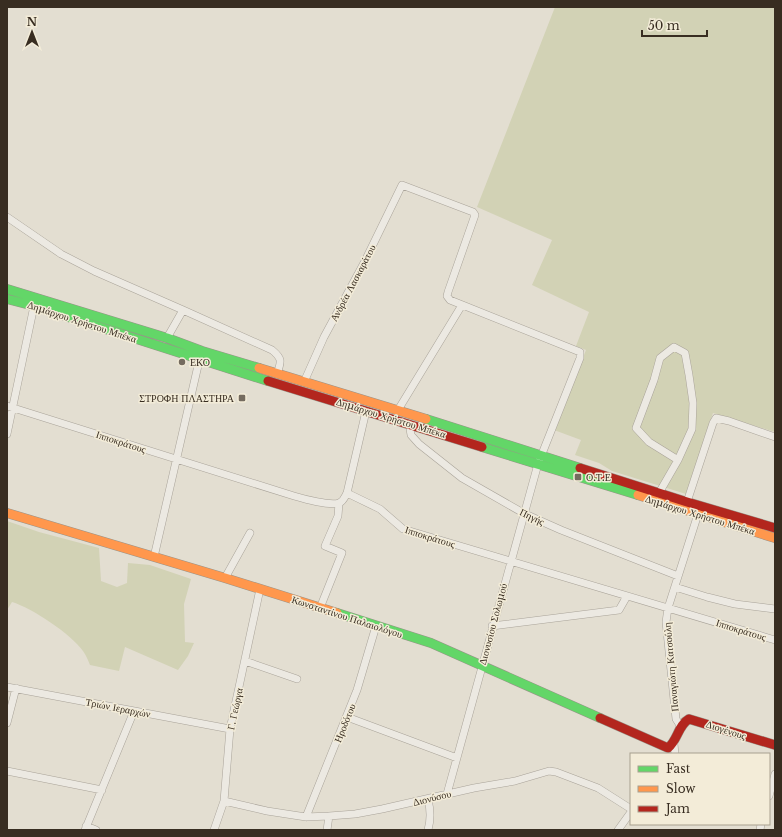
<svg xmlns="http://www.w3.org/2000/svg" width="782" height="837" font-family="'Libre Baskerville',serif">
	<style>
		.green { fill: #d2d2b5 }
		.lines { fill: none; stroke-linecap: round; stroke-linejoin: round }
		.street-casing { stroke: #a9a399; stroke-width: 8 }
		.fast-casing { stroke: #999389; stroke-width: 10 }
		.slow-casing { stroke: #999389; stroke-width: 10 }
		.jam-casing { stroke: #999389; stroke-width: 10 }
		.street { stroke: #ece9e2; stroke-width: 7 }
		.fast { stroke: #63d668; stroke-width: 9 }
		.slow { stroke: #ff974d; stroke-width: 9 }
		.jam { stroke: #b3261e; stroke-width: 9 }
		.poi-dot { fill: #746b5f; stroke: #f3ecd8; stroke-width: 1.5 }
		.labels { text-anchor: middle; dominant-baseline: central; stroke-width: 3; stroke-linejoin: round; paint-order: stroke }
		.street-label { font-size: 10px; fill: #382d21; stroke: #f3ecd8 }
		.poi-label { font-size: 10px; fill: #382d21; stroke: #f3ecd8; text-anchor: start }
	</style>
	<rect width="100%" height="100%" fill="#e3ded1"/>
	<path class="green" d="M555 7H775V432L713 413 686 494 612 471 599 463 575 455 581 440 554 430 586 350 576 346 589 312 532 285 552 240 477 207Z
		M7 521 39 532 99 548 101 581 117 587 127 583 128 563 150 565 191 579 184 604 185 642 194 643 188 656 178 670 125 647 119 671 90 665C88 660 86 655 83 651 71 634 32 608 12 602L7 610Z"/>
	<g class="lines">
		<defs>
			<path id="street" d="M7 217 61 254 94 271 183 310 167 338
				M183 310 272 350C283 359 281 362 277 374
				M304 382 324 337 364 263 402 185 473 212 475 215 448 292 447 296 450 300 580 352V358L538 464 447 794
				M7 406 294 496C304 499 330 506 339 503 344 501 345 496 347 493L380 509 403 529 775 640
				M398 410 462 305
				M411 425 410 429 411 435 419 444 462 478 525 514 561 530 678 576
				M7 434 34 306
				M347 493 366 411
				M659 493 678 460 692 429 693 403 689 375 685 353 674 347 660 358 654 380 636 428 649 442 678 460
				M687 502 713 423 716 418 729 421 775 437
				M154 557 200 357
				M225 578 250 533
				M675 587 707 597 735 604 775 609
				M320 608 342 553 325 546 338 516 339 503
				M492 626 619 610 627 596
				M245 661 297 679
				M7 687 230 729
				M347 717 457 758
				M7 723 16 688
				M681 727 676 719 666 622 668 608 698 514
				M674 744 675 754
				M7 771 102 790
				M769 796 775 774
				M224 801 267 811 306 817 329 816 355 814 382 809 474 788 515 781 549 771 556 772 598 788 631 809
				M306 817 357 690 376 626
				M86 826 96 830
				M85 830 134 711
				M214 830 224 801 230 729 260 589
				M327 830 329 816
				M428 830C431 819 431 811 428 800
				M618 830 631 812
				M760 830 761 824"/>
			<path id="fast" d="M7 289 167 338 202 351 259 368
				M7 299 34 306 268 381
				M426 419 580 468
				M482 447 638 495
				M337 613 431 643 600 718"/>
			<path id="slow" d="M259 368 426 419
				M638 495 775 538
				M7 513 225 578 337 613"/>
			<path id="jam" d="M268 381 482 447
				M580 468 687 502 775 528
				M600 718 668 748C678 740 678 725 689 719L775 745"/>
		</defs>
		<use href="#street" class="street-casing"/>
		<use href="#fast" class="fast-casing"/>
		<use href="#slow" class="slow-casing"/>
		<use href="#jam" class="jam-casing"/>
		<use href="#street" class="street"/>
		<use href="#fast" class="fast"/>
		<use href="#slow" class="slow"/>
		<use href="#jam" class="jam"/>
	</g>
	<g class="poi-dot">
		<circle cx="182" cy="362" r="4"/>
		<rect x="238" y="394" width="8" height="8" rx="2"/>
		<rect x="574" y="473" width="8" height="8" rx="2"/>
	</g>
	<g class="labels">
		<g class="street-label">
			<text transform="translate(353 283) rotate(-62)">Ανδρέα Λασκαράτου</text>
			<text transform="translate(82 322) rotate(18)">Δημάρχου Χρήστου Μπέκα</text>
			<text transform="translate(391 418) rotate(17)">Δημάρχου Χρήστου Μπέκα</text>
			<text transform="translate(121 442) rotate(18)">Ιπποκράτους</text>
			<text transform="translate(700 515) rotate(17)">Δημάρχου Χρήστου Μπέκα</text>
			<text transform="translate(532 517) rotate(26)">Πηγής</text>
			<text transform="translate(430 537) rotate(17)">Ιπποκράτους</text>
			<text transform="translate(347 617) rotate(18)">Κωνσταντίνου Παλαιολόγου</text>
			<text transform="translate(493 624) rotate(-75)">Διονυσίου Σολωμού</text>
			<text transform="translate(741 630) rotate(17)">Ιπποκράτους</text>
			<text transform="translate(671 667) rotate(-95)">Παναγιώτη Κατσούλη</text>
			<text transform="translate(118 708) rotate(11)">Τριών Ιεραρχών</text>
			<text transform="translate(235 709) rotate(-78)">Γ. Γεώργα</text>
			<text transform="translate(345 723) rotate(-68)">Ηροδότου</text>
			<text transform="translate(726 730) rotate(18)">Διογένους</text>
			<text transform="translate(432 798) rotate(-14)">Διονύσου</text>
		</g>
		<g class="poi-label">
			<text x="190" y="362">ΕΚΟ</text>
			<text x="234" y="398" text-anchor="end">ΣΤΡΟΦΗ ΠΛΑΣΤΗΡΑ</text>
			<text x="586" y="477">Ο.Τ.Ε</text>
		</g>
	</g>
	<rect width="782" height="837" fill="none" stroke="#382d21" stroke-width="16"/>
	<rect x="630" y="753" width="140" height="72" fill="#f3ecd8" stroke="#a8a08f"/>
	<rect x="638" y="766" width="20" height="6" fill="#63d668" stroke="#a8a08f"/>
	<text x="666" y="773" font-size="12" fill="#382d21">Fast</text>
	<rect x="638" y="786" width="20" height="6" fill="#ff974d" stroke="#a8a08f"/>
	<text x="666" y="793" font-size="12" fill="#382d21">Slow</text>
	<rect x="638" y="806" width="20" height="6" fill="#b3261e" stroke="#a8a08f"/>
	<text x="666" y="813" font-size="12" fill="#382d21">Jam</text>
	<g transform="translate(32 32)" stroke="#f3ecd8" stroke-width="3" paint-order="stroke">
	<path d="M0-3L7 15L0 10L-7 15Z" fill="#382d21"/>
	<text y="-6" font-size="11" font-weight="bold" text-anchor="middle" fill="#382d21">N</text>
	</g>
	<path d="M642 30v6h65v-6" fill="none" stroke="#382d21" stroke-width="2"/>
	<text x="648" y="30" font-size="12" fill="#382d21" stroke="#f3ecd8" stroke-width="3" paint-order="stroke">50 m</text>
</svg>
